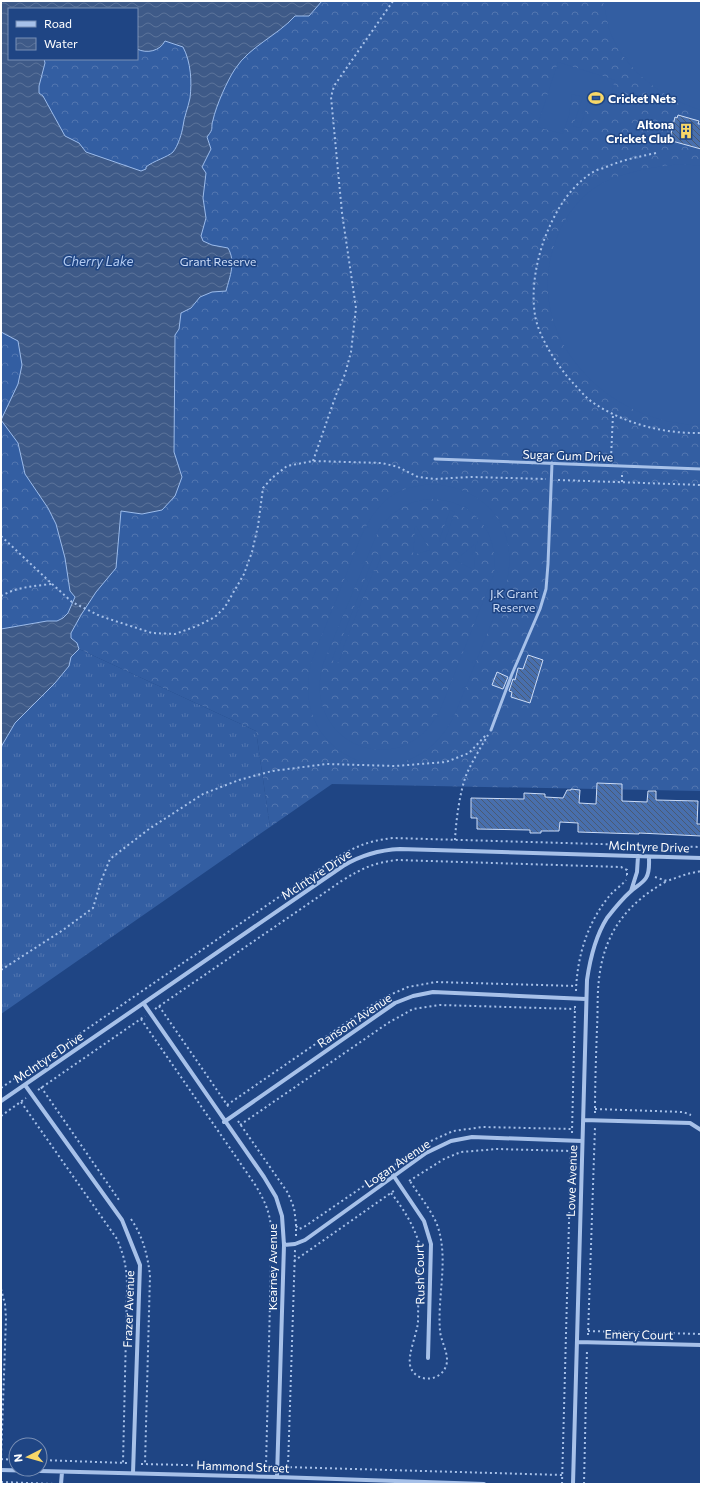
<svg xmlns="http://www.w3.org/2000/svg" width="702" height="1485" font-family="Commissioner,sans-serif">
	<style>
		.grass { fill: url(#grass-tufts) }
		.forest { fill: url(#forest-crowns); fill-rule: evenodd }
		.pitch { fill: #335ea2; fill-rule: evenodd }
		.water { fill: url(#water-waves); stroke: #9bbbeb; fill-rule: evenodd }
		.building { fill: url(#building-back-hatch); stroke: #ccdcf7 }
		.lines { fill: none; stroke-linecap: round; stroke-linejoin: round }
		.path { stroke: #a7c1e9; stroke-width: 2; stroke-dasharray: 2 3; stroke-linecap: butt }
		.lane { stroke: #a7c1e9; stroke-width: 3 }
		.street { stroke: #a7c1e9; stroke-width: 4 }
		.labels { text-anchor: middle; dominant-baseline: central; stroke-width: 3; stroke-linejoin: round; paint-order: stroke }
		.poi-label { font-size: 12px; font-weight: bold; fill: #fff; stroke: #1f4584; text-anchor: start }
		.park-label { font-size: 12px; fill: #ccdcf7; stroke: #1f4584 }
		.street-label { font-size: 12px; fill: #fff; stroke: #1f4584 }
		.water-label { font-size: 13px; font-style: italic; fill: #b3cbf1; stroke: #1f4584 }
	</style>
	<defs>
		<pattern id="grass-tufts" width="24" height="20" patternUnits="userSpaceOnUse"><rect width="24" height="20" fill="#335ea2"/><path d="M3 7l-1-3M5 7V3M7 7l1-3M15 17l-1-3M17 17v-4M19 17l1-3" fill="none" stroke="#5276b0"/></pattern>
		<pattern id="forest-crowns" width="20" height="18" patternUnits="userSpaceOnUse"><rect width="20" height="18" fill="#335ea2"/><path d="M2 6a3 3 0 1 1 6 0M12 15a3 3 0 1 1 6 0" fill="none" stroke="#5276b0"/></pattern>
		<pattern id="water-waves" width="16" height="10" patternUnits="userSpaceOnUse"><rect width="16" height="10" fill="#3e5a88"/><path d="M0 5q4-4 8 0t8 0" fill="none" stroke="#5b739a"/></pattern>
		<pattern id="building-back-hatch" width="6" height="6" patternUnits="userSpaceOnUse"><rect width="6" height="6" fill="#486fad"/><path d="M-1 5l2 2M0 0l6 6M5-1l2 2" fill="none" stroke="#4a5a73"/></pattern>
	</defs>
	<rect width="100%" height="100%" fill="#1f4584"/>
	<path class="grass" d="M79 649 256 731 270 827 1 1014V747L15 723 55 683 68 667 71 657Z"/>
	<path class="forest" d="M1 1H701V791L332 784 270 827 256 731 79 649 77 643 71 638V633L57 621H47L1 629ZM9 9H137V59H9Z"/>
	<path class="pitch" d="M603 1H701V110C664 99 626 71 611 34 607 24 606 12 603 1Z
		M558 62 615 80 608 104 589 99 580 128 573 126 583 97 572 94 569 115 563 134 537 127Z
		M682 164 701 166V425C607 425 520 335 556 240 564 218 579 196 601 184 623 172 657 166 682 164Z
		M434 484C492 489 521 534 505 589L455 714C411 808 284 760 312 660 323 632 335 603 346 575 356 550 364 521 384 502 397 489 417 485 434 484ZM430 499C474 500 499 531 494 574L440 710C403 785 300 745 323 664L379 529C392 511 408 501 430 499Z
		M450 510 455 512 444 543 439 541Z
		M416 526 430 550 413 555 415 530 414 528Z
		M475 541H477L478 543 476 545 474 570 455 560 475 544Z
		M375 553 381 556 376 570H374L343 648 344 649 338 663 332 660 337 646H339Z"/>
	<path class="water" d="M1 1H322L309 16H295C277 36 250 46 235 69 227 81 216 106 213 120 210 129 215 127 207 137L211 149 202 167 206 173 203 198 206 218 201 236 203 241 212 245 228 248C236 262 230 276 226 291L212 292 200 297 191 308 181 313 179 329 175 335 174 452 182 477 175 496 162 510 142 514 121 511 116 568 96 592 81 615 71 633V638L77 643 79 649 71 657 69 666 55 683 15 723 1 747V629L47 621H57L63 618 68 613 75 597 70 591 65 558 56 524 48 508 25 474 18 443 1 420 18 384 22 365 18 341 1 332ZM9 9H137V49C147 54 160 51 165 41L183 47C191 62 192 82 190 98 188 108 184 117 183 126 182 133 178 146 173 152 168 157 153 161 146 167V169L141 171 86 152 79 143 65 136 43 96 39 93V86L45 63 44 59H9Z"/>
	<path class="building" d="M678 115 699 121 698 124H701V149L672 141V138H670L675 117 677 118Z
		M528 655 543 660 530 703 511 697 512 692 509 691 513 679 515 680 518 668 523 669Z
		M497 672 508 677 503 689 492 685Z
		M597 783 622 784V801L647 802 648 791H656V800L698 801 697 824H701V836L639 833V834L578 832V823L560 822 559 831H541V833H530V830L477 829V818H471V798L524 799V793L545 794V797L563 798 567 790H571V789L580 790 579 803 596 804Z"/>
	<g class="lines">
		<path class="path" d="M656 153C638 157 621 160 604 168 599 169 594 171 590 174 567 190 554 214 544 240 536 263 531 290 535 315 538 336 558 367 573 383 579 389 585 397 592 402 623 423 663 434 701 433
			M611 458 613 414
			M313 461 336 395 345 374 351 352 356 308 342 213 331 97 334 86 393 1
			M558 480 701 485
			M622 482V473
			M1 536 50 582 72 602 100 616 152 633 175 634 197 626 215 617 225 607 244 574 252 552 258 526 263 488 272 478 287 466 313 461 382 463 398 467 418 477 434 479 472 477 546 479
			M1 596C17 587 34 586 52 584
			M455 840C456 820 460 790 467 773 473 760 481 747 488 735
			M655 877 667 881 687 874 701 871
			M1 970 63 930 93 908 101 881 110 859 149 829 203 794 239 780 272 771 327 764 395 766 446 762 469 753 487 734
			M576 991C577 956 588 920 612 893 616 889 622 885 626 880
			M159 1006 230 1109
			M155 1009 343 880C363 868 373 863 397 860L621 867 627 870V875H629
			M141 1019 254 1183C273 1213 272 1226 271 1260L266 1467
			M41 1087 119 1200
			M1 1088 327 864C350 849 365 841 393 838L701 847
			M38 1090 145 1016
			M21 1102 117 1239C125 1258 127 1269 127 1290L123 1463
			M227 1105 372 1005 392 994 408 987 436 982 576 986
			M595 1109 683 1112 691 1115
			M595 1113C595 1084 596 1056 597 1028 598 1012 597 995 599 979 604 933 627 903 667 881
			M1 1116 26 1098
			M238 1121 288 1193 294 1208 296 1223V1236
			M240 1125 388 1023 413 1009 440 1005 575 1009
			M572 1133 575 1005
			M431 1141 453 1131 483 1127 572 1129
			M409 1181 444 1159 461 1152 497 1149 571 1151
			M391 1193C403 1208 413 1224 419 1243L418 1323C416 1336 408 1354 410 1365 414 1383 440 1383 446 1366 450 1355 441 1342 440 1331 437 1295 450 1256 436 1222 429 1207 418 1194 410 1181
			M131 1219C143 1237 147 1253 150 1275L145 1464
			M296 1226 299 1229 304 1227 409 1155
			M294 1261 395 1190
			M1 1289 5 1304 6 1318 1 1459
			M588 1331 701 1334
			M588 1335 595 1127
			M1 1459 16 1460
			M40 1460 127 1463
			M141 1464 271 1467
			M285 1467 562 1475
			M288 1467 295 1250
			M1 1482 55 1484
			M562 1484 571 1147
			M584 1484 587 1349"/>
		<path class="lane" d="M435 459 701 469
			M491 730 512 674 540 609 546 589 548 564 552 463"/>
		<path class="street" d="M631 891 637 872 638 856
			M144 1004 264 1177 276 1197 282 1216 284 1245 277 1477
			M25 1085 122 1220 140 1265 133 1473
			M1 1101 343 866C361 855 378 850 400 849L701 858
			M583 1120 690 1123 701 1130
			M224 1122 395 1003 413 996 433 992 586 999
			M393 1175 424 1221 431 1244 428 1358
			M284 1245 295 1244 305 1240 426 1153 451 1141 472 1137 582 1141
			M577 1342 701 1345
			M1 1470 277 1477 484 1484
			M61 1484 62 1472
			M573 1484 587 980C590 959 595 937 607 918 614 909 621 900 630 892 635 887 642 884 646 878 650 872 649 864 649 857"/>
	</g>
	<defs>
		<symbol id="stadium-bare" viewBox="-9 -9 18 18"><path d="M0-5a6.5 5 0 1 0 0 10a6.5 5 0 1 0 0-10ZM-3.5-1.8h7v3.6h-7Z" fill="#f7d768" stroke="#1f4584" stroke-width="2.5" paint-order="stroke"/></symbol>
		<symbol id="building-bare" viewBox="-9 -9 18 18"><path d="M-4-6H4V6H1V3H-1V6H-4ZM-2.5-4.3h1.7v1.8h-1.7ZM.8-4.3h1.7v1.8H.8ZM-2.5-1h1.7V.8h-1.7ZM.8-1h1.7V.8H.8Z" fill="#f7d768" stroke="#1f4584" stroke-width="2.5" paint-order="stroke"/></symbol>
	</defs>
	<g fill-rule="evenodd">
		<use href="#stadium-bare" x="585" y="87" width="22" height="22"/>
		<use href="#building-bare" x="675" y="120" width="22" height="22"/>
	</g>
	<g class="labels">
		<g class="poi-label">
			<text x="608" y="98">Cricket Nets</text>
			<text x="674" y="124" text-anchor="end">Altona<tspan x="674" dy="14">Cricket Club</tspan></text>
		</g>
		<g class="park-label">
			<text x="218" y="261">Grant Reserve</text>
			<text x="514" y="593">J.K Grant<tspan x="514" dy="14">Reserve</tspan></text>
		</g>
		<g class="street-label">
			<text transform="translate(568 455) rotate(2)">Sugar Gum Drive</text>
			<text transform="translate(649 846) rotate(2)">McIntyre Drive</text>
			<text transform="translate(316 874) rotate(-33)">McIntyre Drive</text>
			<text transform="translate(354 1020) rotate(-34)">Ransom Avenue</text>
			<text transform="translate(48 1057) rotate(-34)">McIntyre Drive</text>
			<text transform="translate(397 1163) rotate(-34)">Logan Avenue</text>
			<text transform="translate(571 1181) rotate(-88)">Lowe Avenue</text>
			<text transform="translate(272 1267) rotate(-90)">Kearney Avenue</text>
			<text transform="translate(419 1274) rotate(-91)">Rush Court</text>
			<text transform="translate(128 1309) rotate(-88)">Frazer Avenue</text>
			<text transform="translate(639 1334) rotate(1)">Emery Court</text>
			<text transform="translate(243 1466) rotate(2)">Hammond Street</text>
		</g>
		<g class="water-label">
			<text x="98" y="261">Cherry Lake</text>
		</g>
	</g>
	<rect width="702" height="1485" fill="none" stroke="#ffffff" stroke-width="4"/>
	<rect x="8" y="8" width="130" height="52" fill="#1f4584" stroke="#798fb5"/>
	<rect x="16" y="21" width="20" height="6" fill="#a7c1e9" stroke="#798fb5"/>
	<text x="44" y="28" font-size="12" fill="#ffffff">Road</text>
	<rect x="16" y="38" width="20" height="12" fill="url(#water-waves)" stroke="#798fb5"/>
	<text x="44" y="48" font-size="12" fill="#ffffff">Water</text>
	<g transform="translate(28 1457) rotate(264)"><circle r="19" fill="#1f4584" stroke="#798fb5"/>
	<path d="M0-3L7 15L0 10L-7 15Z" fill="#f7d768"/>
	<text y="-6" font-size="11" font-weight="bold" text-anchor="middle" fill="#ffffff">N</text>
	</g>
</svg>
